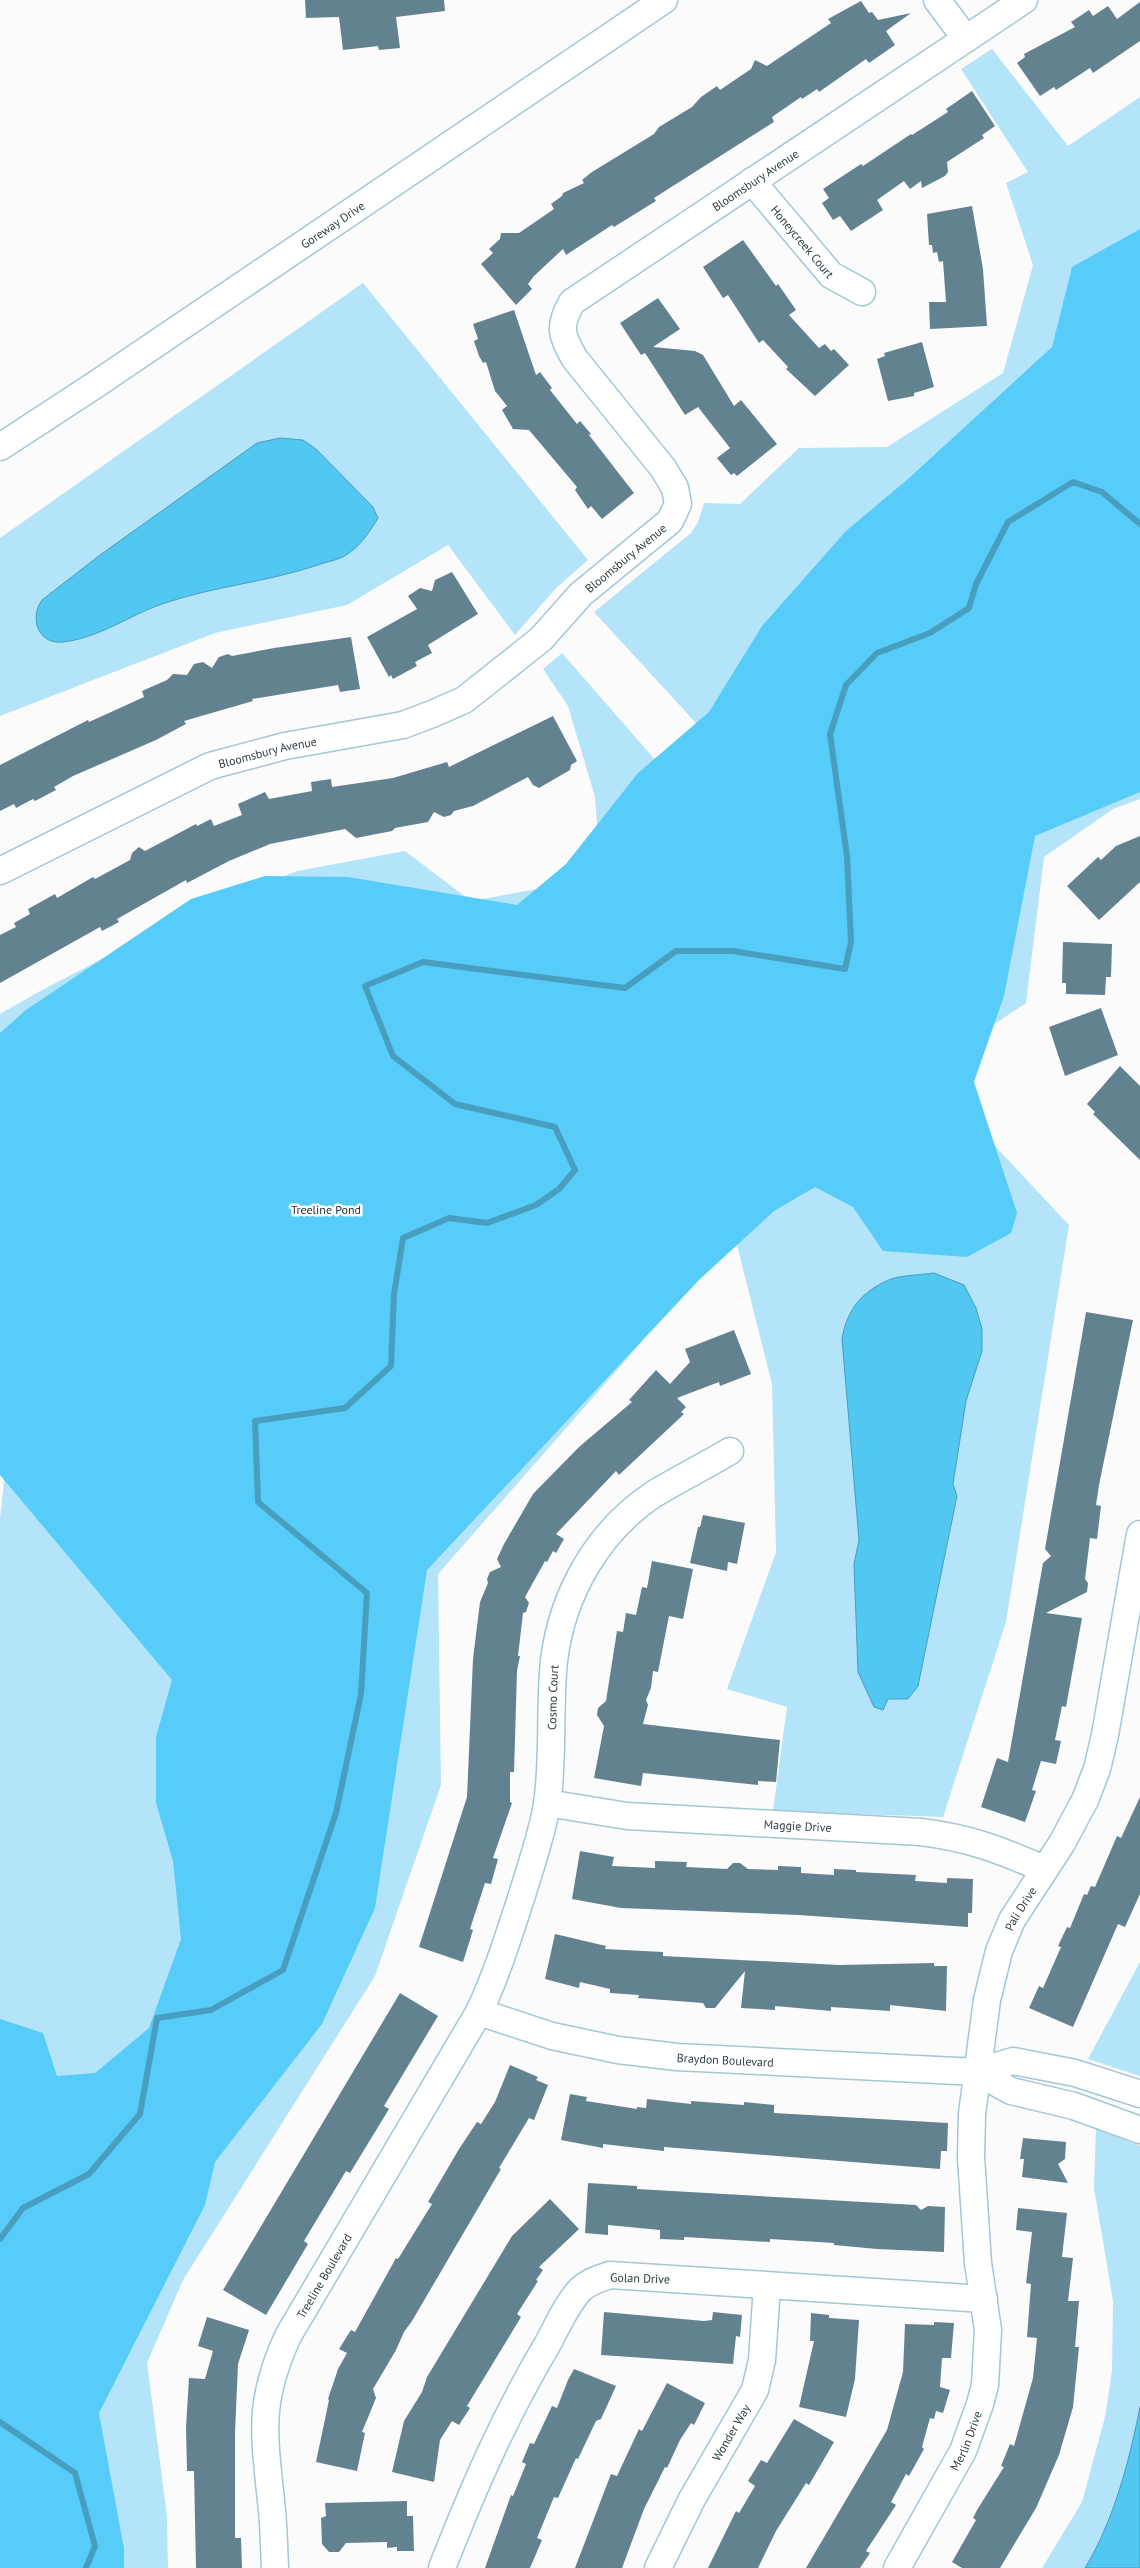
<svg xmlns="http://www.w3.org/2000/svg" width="1140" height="2568" font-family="'PT Sans',sans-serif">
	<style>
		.green { fill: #b4e4f9 }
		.forest { fill: #57ccf8 }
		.water { fill: #51c7f2; stroke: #479ebe }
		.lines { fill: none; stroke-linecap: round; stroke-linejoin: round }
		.stream { stroke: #479ebe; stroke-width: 6 }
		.building { fill: #628290 }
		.minor-casing { stroke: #a4c6d5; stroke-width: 29 }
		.minor { stroke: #fff; stroke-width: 26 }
		.labels { text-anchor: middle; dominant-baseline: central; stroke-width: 5; stroke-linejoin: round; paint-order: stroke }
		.street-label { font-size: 12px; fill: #314046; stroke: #fbfbfb }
		.park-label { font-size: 12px; fill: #182d35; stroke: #fbfbfb }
	</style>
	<rect width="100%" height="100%" fill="#fbfbfb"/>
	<path class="green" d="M992 49 1068 146 1140 97V799L1113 809 1044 857 1026 1003 981 1033 594 612 691 533 698 522 704 503 740 504 799 448 887 447 1003 373 1033 265 1006 183 1028 172 961 69Z
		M363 283 588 560 556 588 515 635 448 545 347 605 215 633 0 716V538Z
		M562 653 949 1097 1069 1225 1006 1622 943 1817 773 1811 787 1707 727 1689 776 1552 772 1384 736 1241 717 1251 632 1353 438 1574 441 1785 375 1976 183 2280 147 2363 167 2516 168 2568H0V1519L5 1472 0 1465V1014L40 991 197 910 297 871 405 851 471 901 565 884 598 836 595 797 568 706 543 669Z
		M1140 1962V2076L1088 2059Z
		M1096 2129 1140 2146V2568H1042L1082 2502 1105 2417 1112 2371 1113 2301 1094 2188Z"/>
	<path class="forest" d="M1140 229V792L1035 836 1004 996 974 1082 1017 1213 1011 1233 967 1257 883 1251 853 1207 815 1187 774 1211 699 1280 427 1570 375 1908 322 2024 215 2162 205 2205 99 2413 124 2549V2568H0V2019L43 2033 57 2076 95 2073 149 2028 181 1939 173 1861 156 1803V1737L172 1680 0 1475V1033L26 1010 191 899 265 876 348 877 517 905 566 864 638 773 709 712 762 626 846 531 908 479 1052 347 1072 267Z"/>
	<path class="water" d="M280 438 303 440 316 449 373 507 378 518C370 531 362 544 349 553 342 559 330 561 321 564 269 582 214 586 162 604 128 616 99 638 63 642 38 645 29 618 42 600L100 555 257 443Z
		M934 1273 964 1285 976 1308 982 1329V1351L966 1401 953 1484 957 1496 918 1686 908 1699H888L883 1710 874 1707 858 1672 854 1564 859 1540 842 1339C847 1309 862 1291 891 1279 903 1275 921 1275 934 1273Z
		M1140 2407V2568H1085C1114 2520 1129 2462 1140 2407Z"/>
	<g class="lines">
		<path class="stream" d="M0 2239 23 2208 89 2174 140 2114 157 2018 211 2010 283 1970 336 1813 361 1694 367 1593 258 1502 255 1421 345 1408 391 1366 394 1294 403 1238 449 1218 487 1223 536 1205 559 1189 575 1170 555 1127 455 1104 393 1056 365 986 423 962 625 988 676 951H733L845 969 851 942 847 856 830 734 846 685 877 653 930 633 969 608 976 584 1008 522 1073 482 1102 492 1140 524
			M0 2422 75 2473 95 2546 86 2568"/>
	</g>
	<path class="building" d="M305 0H444L445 11 396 17 400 48 379 50 378 46 343 50 339 17 306 18Z
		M861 1 869 13 872 12 878 20 911 13 886 31 895 45 869 63 866 59 819 92 817 89 802 99 801 97 772 117 774 122 654 198 656 201 614 227 612 225 566 255 563 249 534 276 528 284 532 289 516 305 481 264 493 253 489 249 500 239 501 233H519L554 209 551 204 562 196 563 193 584 183 582 180 592 172 654 134 659 127 692 107 701 97 717 86 720 90 751 69 755 60 767 66 831 23 828 19Z
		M1140 2V41L1093 73 1090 68 1056 90 1054 87 1040 96 1017 63 1025 57 1024 54 1075 27 1071 22 1089 10 1093 16 1108 6 1117 19Z
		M972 91 995 126 982 135 984 138 947 162 948 172 945 176 922 188 921 181 910 189 904 181 877 200 883 210 851 231 840 216 833 220 822 203 829 198 823 189 861 164 863 166 911 134 912 135 948 112 946 109Z
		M972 206 983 269 987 326 930 329 929 302H946L943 261 939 262 937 252 933 253 932 245H929L927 214Z
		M743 240 776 286 778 284 796 310 789 315 819 348 825 344 831 351 834 349 849 365 815 396 786 369 788 367 763 340 759 343 728 295 723 298 703 267Z
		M658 298 680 329 653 347 695 351 703 355 734 406 741 400 777 444 737 476 734 473 731 475 717 458 730 448 698 407 685 415 645 353 641 355 620 323Z
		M514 310 536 375 540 372 552 388 550 390 577 424 580 421 591 434 589 435 634 493 602 519 591 506 588 509 575 490 577 487 529 430 513 429 502 410 507 406 495 391 486 362 483 363 479 356 474 341 478 339 473 324Z
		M922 342 934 387 914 393V396L888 401 877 359 885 356 884 353Z
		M452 572 478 614 428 645 432 653 415 662 417 666 393 679 391 675 389 677 367 637 417 609 408 596 420 588 432 591 435 580Z
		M351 637 360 689 340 692 338 685 252 699 253 701 184 721 186 724 156 740 73 776 54 787 56 790 35 801 33 799 16 808 14 804 0 811V765L88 720 89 722 144 697 142 691 167 680 173 674 187 675 194 664 203 662 212 668 219 657 228 654 232 656 274 648Z
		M553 716 577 761 571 765 570 770 539 788 533 785 528 777 473 806 454 811 451 815 444 817 434 812 428 822 395 828 392 831 356 838 345 829 270 844 229 861 187 883 186 880 117 919 119 922 102 931 100 927 0 983V935L16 927 14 923 30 914 28 909 55 894 57 898 93 877 95 879 130 860 132 853 139 847 145 851 196 824 197 826 211 819 214 826 242 815 238 804 265 792 269 799 312 791 311 782 331 779 332 787 393 778 447 762 449 767Z
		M1140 836V882L1099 920 1067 886 1098 857 1101 860 1116 846Z
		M1063 942 1112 944 1111 977H1106L1105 995 1066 994V983H1062Z
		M1101 1008 1118 1055 1065 1076 1049 1027Z
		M1120 1066 1140 1086V1160L1093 1114 1095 1112 1087 1104Z
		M1086 1312 1133 1320 1099 1485 1096 1505 1101 1506 1097 1539 1090 1538 1085 1579 1088 1583 1087 1592 1046 1613 1082 1618 1066 1707 1062 1706 1055 1740 1061 1741 1056 1764 1041 1761 1032 1790 1036 1791 1025 1822 981 1807 997 1758 1008 1762 1043 1563 1051 1556 1045 1549Z
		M734 1330 751 1374 720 1386 719 1382 677 1398 686 1407 681 1412 684 1414 619 1475 616 1471 556 1534 564 1539 556 1553 553 1551 547 1562 545 1561 525 1597 529 1603 526 1612 523 1613 518 1656H520L517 1671 514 1772H510V1802L512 1803 493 1858 498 1859 491 1884 485 1883 470 1929 473 1930 463 1962 419 1947 467 1797 473 1659 480 1602 488 1583 487 1579 490 1572 501 1567 497 1559 504 1544 533 1494 579 1447 632 1402 629 1400 656 1370 670 1384 690 1362 685 1349Z
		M703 1515 745 1523 737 1564 728 1562 727 1571 690 1563 698 1527H700Z
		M652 1561 693 1569 683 1619 669 1616 658 1672 653 1671 651 1688 646 1700 648 1705 643 1724 780 1740 776 1782 758 1781V1785L643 1773 641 1786 594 1778 604 1726 597 1715 598 1708 606 1701 617 1631 623 1632 626 1613 636 1615 642 1587 647 1588Z
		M1140 1797V1894L1125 1927 1118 1924 1073 2027 1029 2008 1039 1986 1043 1988 1061 1947 1058 1946 1067 1927 1070 1928 1084 1894 1087 1895 1091 1886 1095 1887 1117 1836 1121 1838Z
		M580 1851 614 1857 612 1866 655 1868V1861L687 1862 686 1867 727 1869 733 1863H740L748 1869 778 1870V1866L801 1867V1873L834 1875V1869L856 1870V1872L916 1875 915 1881 947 1883V1878L973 1879 972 1913H968V1927L799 1915 621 1908 572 1899Z
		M555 1934 606 1946 605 1949 663 1952V1956L839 1965 934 1963V1966H947L946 2011 890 2005V2011L831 2007V2011L775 2006V2010L741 2008 745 1971 715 2008H706L703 2003 638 1998 639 1995 610 1993V1989L580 1982 579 1988 545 1979Z
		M400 1993 438 2016 384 2106 389 2109 350 2173 346 2171 304 2241 308 2244 266 2315 223 2290Z
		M510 2065 538 2077 536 2080 548 2085 534 2120 529 2118 499 2168 501 2169 412 2321 404 2332 396 2350 373 2389 376 2398 362 2432 365 2433 357 2471 316 2462 329 2400 328 2399 338 2369 347 2353 339 2349 351 2330 355 2332 396 2258 398 2259 432 2204 428 2202 459 2149 477 2122 481 2124 495 2102Z
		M570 2094 587 2097 586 2101 637 2109V2107L646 2108 647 2099 691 2104V2101L744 2105V2102L774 2105V2113L948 2123 947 2151H941L940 2169 664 2147V2151L603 2144V2148L561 2140Z
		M1023 2138 1066 2142 1065 2159 1058 2164 1068 2183 1022 2177 1024 2159H1020Z
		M588 2183 637 2186V2189L916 2205 921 2210 928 2206 945 2207 944 2252 877 2249 834 2245V2243L770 2239V2242L684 2237V2240L660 2239V2230L608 2225V2235L585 2233Z
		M550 2199 579 2229 539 2267 543 2270 536 2280 538 2281 517 2314 521 2317 467 2406 470 2408 459 2425 452 2421 440 2440 434 2482 392 2472 404 2421 422 2392 427 2377 512 2236Z
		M1018 2208 1067 2213 1062 2257 1073 2258 1068 2301H1079L1075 2347H1079L1073 2407 1059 2455 1036 2508 1000 2568H962L952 2562 976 2520 973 2518 977 2510 1004 2467 1001 2466 1010 2444 1014 2446 1033 2378 1037 2338 1027 2337 1031 2284 1026 2283 1032 2232 1016 2230Z
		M604 2312 704 2321 712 2320 713 2312 742 2315 740 2337 736 2336 733 2364 601 2355Z
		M811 2313 829 2315V2318L859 2320 855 2379 846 2417 799 2407 814 2341H810Z
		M207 2317 249 2330 238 2364 235 2433V2538H241L242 2568H196L194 2471H187L186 2427 189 2378 205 2379 213 2351 198 2346Z
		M934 2322 954 2323 951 2358H942L940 2387 950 2390 943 2413 936 2411 934 2419 930 2418 922 2447 924 2449 909 2476 906 2474 891 2502 896 2505 866 2551 870 2553 860 2568H806L887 2430 903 2372 905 2324 934 2325Z
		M574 2369 616 2386 601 2419 596 2421 578 2459 576 2458 558 2498 554 2497 537 2538 542 2540 530 2568H485L511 2495 513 2496 526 2464 522 2462 530 2443 534 2444 552 2406 557 2408 568 2380Z
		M667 2383 705 2403 694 2425 691 2423 680 2440 667 2468 665 2467 644 2509 622 2568H575L611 2474 617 2476 639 2429 642 2431Z
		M794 2419 834 2442 809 2485 806 2483 776 2531 758 2568H708L736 2511 739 2513 755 2486 748 2481 761 2460 767 2463Z
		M407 2501V2516H413L414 2551H397V2547L387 2548V2542L346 2543 339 2552H329L322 2544 321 2518 326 2516 325 2503Z"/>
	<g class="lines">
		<defs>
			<g id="minor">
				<path d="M937 0 966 39"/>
				<path id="s1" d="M752 181 831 275 862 292"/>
				<path id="s2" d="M0 447 95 385 664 0"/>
				<path id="s3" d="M0 871 210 766 285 746 403 725 432 714 464 700 541 639 581 594 670 521 678 504 675 488 663 468 575 359C561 336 558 326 572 302L1024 0"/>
				<path id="s4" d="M547 1803 627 1816 921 1832C970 1838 1000 1850 1044 1869"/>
				<path id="s5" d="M479 2012 552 2036 618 2050 677 2057 977 2072 1013 2061 1075 2073 1140 2094"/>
				<path d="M977 2072 1011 2091 1074 2106 1140 2130"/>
				<path id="s6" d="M275 2568C274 2549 274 2530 272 2511 265 2438 256 2405 288 2336L479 2012C497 1974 509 1935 522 1895 531 1865 542 1835 547 1804 554 1757 549 1708 554 1661 562 1594 598 1531 654 1494 679 1479 705 1466 730 1451"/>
				<path d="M442 2568C472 2491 504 2417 547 2345 557 2327 566 2305 580 2290 589 2281 599 2279 610 2275L984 2299"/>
				<path id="s7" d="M658 2568 692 2499 755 2390 762 2360 767 2286"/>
				<path id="s8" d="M897 2568 963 2451 980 2404 985 2385 988 2330 978 2263 971 2157 972 2114 987 2000 999 1951 1012 1920 1062 1843 1085 1800 1097 1769 1105 1735 1140 1534"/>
			</g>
		</defs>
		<use href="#minor" class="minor-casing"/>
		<use href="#minor" class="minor"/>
	</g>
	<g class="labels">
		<g class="street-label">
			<text stroke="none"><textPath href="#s3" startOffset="1252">Bloomsbury Avenue</textPath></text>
			<text stroke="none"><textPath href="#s2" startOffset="400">Goreway Drive</textPath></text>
			<text stroke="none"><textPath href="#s1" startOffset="79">Honeycreek Court</textPath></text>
			<text stroke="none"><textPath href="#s3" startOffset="714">Bloomsbury Avenue</textPath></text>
			<text stroke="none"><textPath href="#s3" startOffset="294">Bloomsbury Avenue</textPath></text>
			<text stroke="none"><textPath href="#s6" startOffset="938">Cosmo Court</textPath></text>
			<text stroke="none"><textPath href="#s4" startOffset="252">Maggie Drive</textPath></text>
			<text stroke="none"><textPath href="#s8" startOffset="689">Pali Drive</textPath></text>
			<text stroke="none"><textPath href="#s5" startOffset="252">Braydon Boulevard</textPath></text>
			<text stroke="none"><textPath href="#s6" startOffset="306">Treeline Boulevard</textPath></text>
			<text transform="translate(640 2278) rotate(2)">Golan Drive</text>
			<text stroke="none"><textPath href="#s7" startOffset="154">Wonder Way</textPath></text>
			<text stroke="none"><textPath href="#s8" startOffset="145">Merlin Drive</textPath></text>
		</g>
		<g class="park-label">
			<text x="326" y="1209">Treeline Pond</text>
		</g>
	</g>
</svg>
